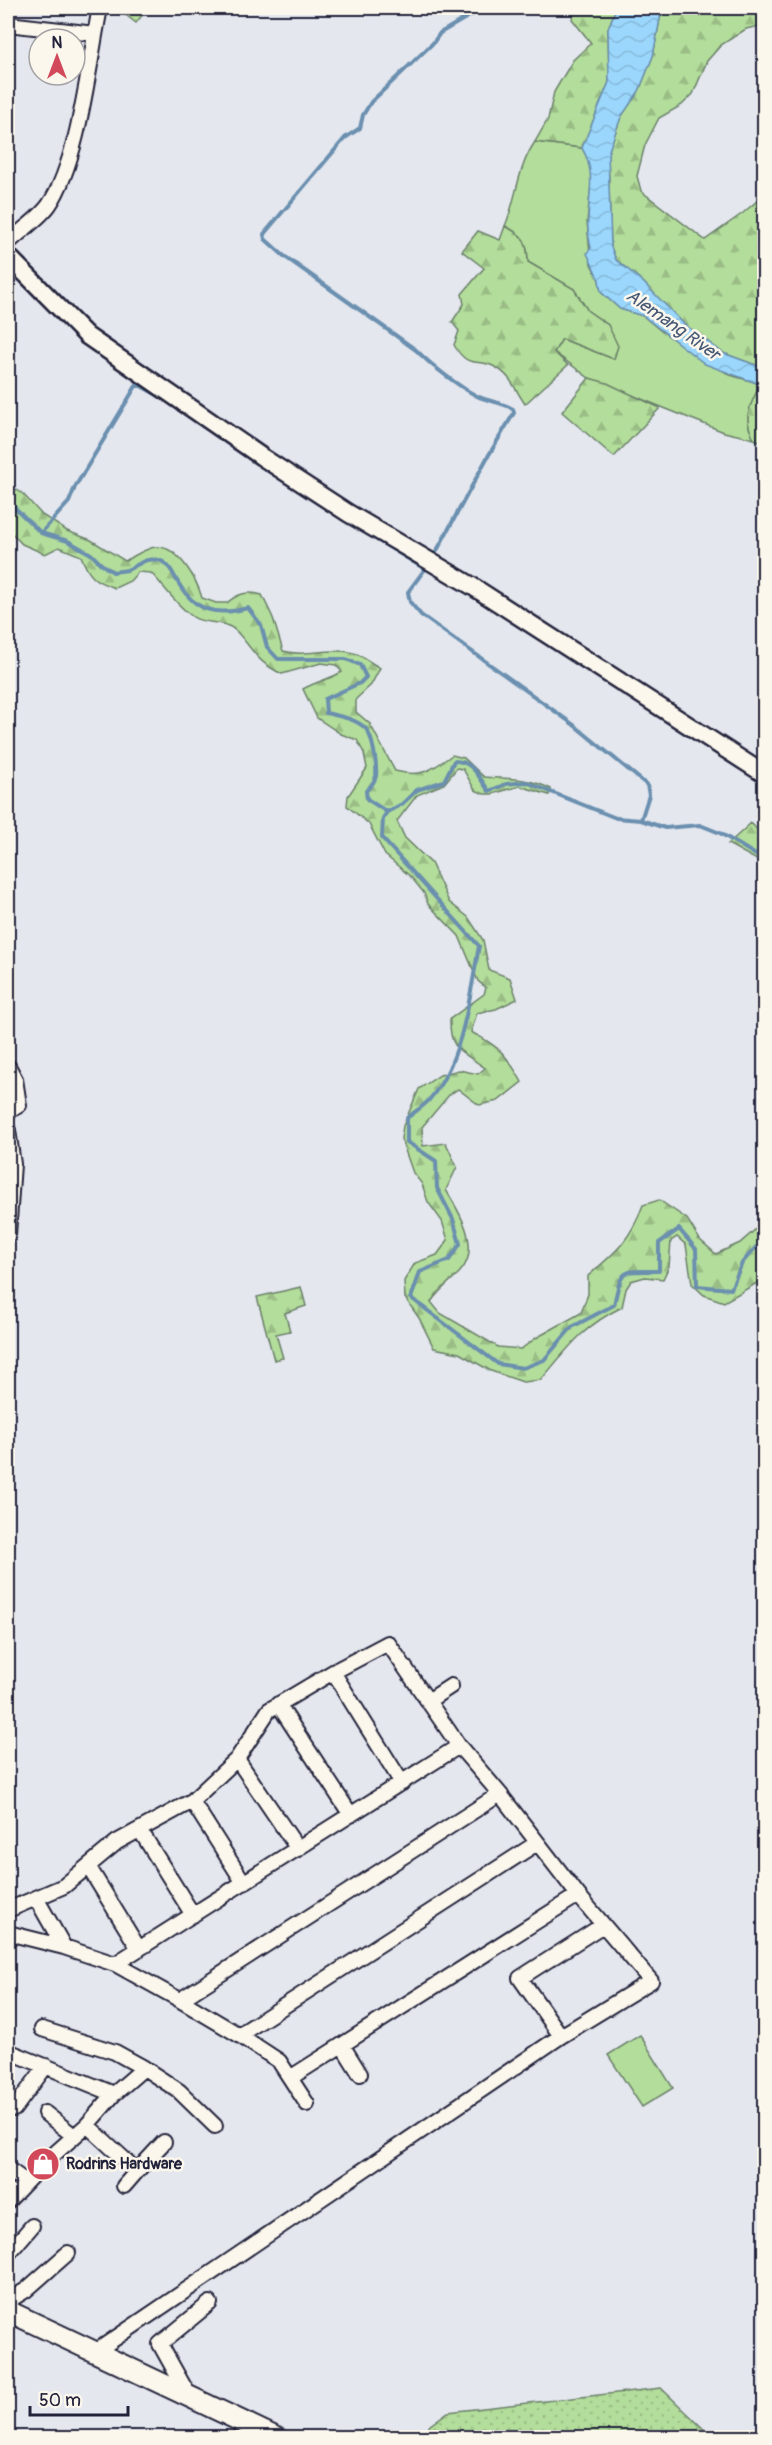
<svg xmlns="http://www.w3.org/2000/svg" width="772" height="2445" font-family="Pangolin,sans-serif">
	<style>
		.grass { fill: #b3dd9a; stroke: #6a806a; stroke-width: 1.5 }
		.forest { fill: url(#forest-firs); stroke: #6a806a; stroke-width: 1.5 }
		.garden { fill: url(#garden-dots); stroke: #6a806a; stroke-width: 1.5 }
		.water { fill: url(#water-waves); stroke: #6b8faf; stroke-width: 1.5 }
		.lines { fill: none; stroke-linecap: round; stroke-linejoin: round }
		.stream { stroke: #6b8faf; stroke-width: 4 }
		.minor-casing { stroke: #22223b; stroke-width: 18 }
		.tertiary-casing { stroke: #22223b; stroke-width: 21 }
		.secondary-casing { stroke: #22223b; stroke-width: 24 }
		.minor { stroke: #fbf7ec; stroke-width: 14 }
		.tertiary { stroke: #fbf7ec; stroke-width: 16 }
		.secondary { stroke: #fbf7ec; stroke-width: 20 }
		.labels { text-anchor: middle; dominant-baseline: central; stroke-width: 5; stroke-linejoin: round; paint-order: stroke }
		.poi-label { font-size: 16px; font-weight: bold; fill: #22223b; stroke: #fbf7ec; text-anchor: start }
		.water-label { font-size: 18px; font-style: italic; fill: #465875; stroke: #fbf7ec }
	</style>
	<defs>
		<pattern id="forest-firs" width="22" height="20" patternUnits="userSpaceOnUse" patternTransform="scale(1.5)"><rect width="22" height="20" fill="#b3dd9a"/><path d="M5 1l3.5 6h-7zM16 11l3.5 6h-7z" fill="#9abd86"/></pattern>
		<pattern id="garden-dots" width="8" height="8" patternUnits="userSpaceOnUse" patternTransform="scale(1.5)"><rect width="8" height="8" fill="#b3dd9a"/><path d="M2 2h.1M6 6h.1" fill="none" stroke="#9abd86" stroke-width="1.8" stroke-linecap="round"/></pattern>
		<pattern id="water-waves" width="16" height="10" patternUnits="userSpaceOnUse" patternTransform="scale(1.5)"><rect width="16" height="10" fill="#9bd7fc"/><path d="M0 5q4-4 8 0t8 0" fill="none" stroke="#85b8d9"/></pattern>
	</defs>
	<rect width="100%" height="100%" fill="#e4e7ee"/>
	<filter id="ink" filterUnits="userSpaceOnUse"><feTurbulence type="fractalNoise" baseFrequency=".0167" numOctaves="2"/><feDisplacementMap in="SourceGraphic" scale="12" xChannelSelector="R" yChannelSelector="G"/><feConvolveMatrix kernelMatrix="1 2 1 2 8 2 1 2 1" color-interpolation-filters="sRGB"/></filter>
	<g filter="url(#ink)">
		<path class="grass" d="M535 142 582 148 589 160 592 175 587 222 591 264 599 280 601 292 620 309 643 316 661 331 730 375 761 384C750 404 742 418 754 439L724 432 589 378 554 352 562 339 614 359 608 325 588 311 574 289 528 262C528 242 523 235 505 226 517 198 517 168 535 142Z
			M640 2035 673 2088 642 2107 608 2055Z"/>
		<path class="forest" d="M117 8H148L136 23Z
			M574 8H616L608 29 609 82 582 148 535 142 548 119 554 92 573 60 591 43 572 19Z
			M662 8H764V25L746 29 721 45 707 61 693 94 682 105 659 118 645 145 637 176 641 191 705 240 743 213 764 195V233L756 250 764 260V368L723 353 684 324 641 280 616 260 611 247 608 153 621 117 639 91 653 56Z
			M505 226C524 236 527 240 528 262L574 289 588 311 608 325 618 346 614 359 562 339 554 352 568 365 525 404C515 390 511 375 495 367 477 357 469 371 454 345L459 331 452 322 464 304 462 294 484 268 462 251 478 231 500 240Z
			M589 378 607 383 660 408 614 457 562 412Z
			M761 384 764 386V443L754 439C742 418 750 404 761 384Z
			M8 484 23 494 42 515 67 531 91 540 125 561C135 556 145 548 156 547 178 545 197 580 202 598L216 603H227C238 593 248 591 262 595L273 618 283 651C307 658 335 645 359 655 366 659 373 664 380 668L371 685 356 699V712L370 724 395 771C421 778 432 770 452 755L464 758 484 777C509 779 528 777 551 789L549 795 520 786 492 794H484L475 790 463 769 457 768 444 784 417 795 397 821 405 838 431 863 449 902 468 917 483 940 489 970 510 978 517 999 496 1009 477 1013 471 1032C500 1047 506 1054 522 1082L498 1101 479 1105 458 1089 449 1095 422 1127 423 1146 446 1143 457 1167 446 1190C460 1213 482 1248 460 1272 450 1282 439 1290 431 1302L440 1313 498 1347 521 1349 536 1338 581 1313 588 1294V1276C616 1252 630 1241 643 1205L659 1200 687 1219 700 1240 716 1254 740 1243 764 1222V1279L724 1302 704 1295 692 1284 686 1245 677 1237 671 1241 669 1266 663 1279 645 1277 631 1281 626 1289 622 1307C582 1327 569 1347 541 1380L523 1382 491 1371 459 1353 434 1348 419 1318 405 1298 404 1281 415 1263 437 1255 448 1240 442 1221 428 1202 422 1184 413 1173 401 1139 403 1126 419 1089 440 1075 459 1070 478 1074 485 1068C463 1051 449 1052 450 1019L484 994 486 988 478 981 459 936 428 904 424 893 411 877 385 855 369 824 347 806 348 796 367 768 364 753 357 740 341 734 317 718 303 689C315 682 330 679 342 672L336 665 321 663 282 674C255 661 255 651 236 631 224 619 204 625 193 617 176 605 165 587 151 573L138 572 130 581 115 588C94 581 89 577 81 556L59 547 45 554 22 544 8 529Z
			M751 823 764 837V864L728 844Z
			M301 1287 306 1306 285 1313 290 1331 276 1334 283 1358 274 1360 257 1297Z"/>
		<path class="garden" d="M661 2388 712 2437H414L448 2412Z"/>
		<path class="water" d="M616 8H662L653 56 639 91 621 117 608 153 611 247 616 260 641 280 684 324 723 353 764 368V386L705 364 643 316 620 309 601 292 599 280 587 253 591 248C589 239 587 229 588 219 589 194 596 172 582 148L609 82 608 29Z"/>
		<g class="lines">
			<path class="stream" d="M203 426 269 471
				M8 501 41 533 68 541 91 554 101 564 113 572C117 571 123 571 127 570 138 566 144 557 158 560 170 563 173 575 179 584 196 612 217 616 248 608L261 625 267 647 278 659H346L360 665 366 677 360 683 325 699 326 713C339 716 357 719 366 729 373 737 377 765 376 776 375 782 370 787 366 791L367 799 387 812 383 818 382 838 479 946C470 995 463 1061 429 1100 423 1107 414 1112 407 1118V1142L436 1161 437 1188 453 1219 460 1244 449 1260 420 1272 411 1298 498 1364 523 1368 544 1360 572 1327 614 1305C622 1267 622 1271 659 1271V1243L679 1229 696 1249 697 1286 731 1289 742 1263 756 1247 764 1251
				M361 530 425 569
				M41 533 69 502 75 487 136 386H141L168 401
				M434 556 487 458 514 413 513 409C502 402 489 402 477 396 458 386 432 366 416 350L284 256 265 239 264 234 345 138 360 128 363 115 371 102 433 43 440 33 483 8
				M425 569 408 592 410 602 421 615 574 725 647 785 649 795 641 820 665 828 700 825 720 833 764 860
				M387 812 402 804 417 790 444 781 454 761C474 761 478 777 489 791L506 784 526 782 616 818 641 820"/>
			<defs>
				<path id="minor" d="M8 24 95 34
					M8 243C20 231 39 219 49 205 79 161 89 62 100 8
					M8 1066 15 1079 19 1105 8 1112
					M8 1130 13 1164
					M8 1168 13 1164 8 1235
					M428 1701 451 1686
					M278 1704 351 1815
					M237 1759 298 1849
					M192 1801 244 1883
					M140 1830 193 1915
					M88 1866 139 1949
					M36 1898 64 1947
					M8 1910 64 1886 117 1842 192 1801 237 1759 269 1710 333 1672
					M8 1933 64 1947 115 1964 180 2000
					M115 1964 459 1746
					M42 2029 115 2052 144 2068
					M239 2035 180 2000 500 1794
					M561 2036 520 1978 603 1925
					M342 2045 360 2074
					M8 2051 114 2094
					M290 2078 578 1895 500 1794 459 1746 388 1643 333 1672 402 1783
					M8 2103 14 2109 46 2066
					M307 2104 279 2061 239 2035 537 1843
					M45 2113 74 2136
					M87 2125 137 2171 124 2186
					M8 2169 26 2182
					M137 2171 164 2142
					M8 2201 43 2164 87 2125 114 2094 144 2068 179 2091 215 2126
					M8 2254 32 2226
					M8 2301 26 2290 68 2253
					M95 2352 561 2036 651 1981 578 1895
					M189 2396 160 2344 210 2303"/>
				<path id="tertiary" d="M8 256 87 336 262 457 348 513 472 586 764 774"/>
				<path id="secondary" d="M8 2311 277 2438"/>
			</defs>
			<use href="#minor" class="minor-casing"/>
			<use href="#tertiary" class="tertiary-casing"/>
			<use href="#secondary" class="secondary-casing"/>
			<use href="#minor" class="minor"/>
			<use href="#tertiary" class="tertiary"/>
			<use href="#secondary" class="secondary"/>
		</g>
	</g>
	<defs>
		<symbol id="shop-disc" viewBox="-11 -11 22 22"><circle r="9.5" fill="#d1495b" stroke="#fbf7ec"/><path d="M-5-2.5h2.3a2.7 3.5 0 0 1 5.4 0H5L5.5 6h-11ZM-1.5-2.5h3a1.5 2.3 0 0 0-3 0Z" fill="#fff"/></symbol>
	</defs>
	<g fill-rule="evenodd">
		<use href="#shop-disc" x="24" y="2145" width="38" height="38"/>
	</g>
	<g class="labels">
		<g class="poi-label">
			<text x="66" y="2164">Rodrins Hardware</text>
		</g>
		<g class="water-label">
			<text transform="translate(673 325) rotate(35)">Alemang River</text>
		</g>
	</g>
	<rect width="772" height="2445" fill="none" stroke="#fbf7ec" stroke-width="30"/>
	<rect x="15" y="15" width="742" height="2415" fill="none" stroke="#22223b" stroke-width="2" filter="url(#ink)"/>
	<g transform="translate(57 57)"><circle r="28" fill="#fbf7ec" stroke="#a4a2a5" stroke-width="1.5"/>
	<path d="M0-4.5L10 22L0 15L-10 22Z" fill="#d1495b"/>
	<text y="-9" font-size="16" font-weight="bold" text-anchor="middle" fill="#22223b">N</text>
	</g>
	<path d="M30 2406v9h98v-9" fill="none" stroke="#22223b" stroke-width="3"/>
	<text x="39" y="2406" font-size="18" fill="#22223b" stroke="#fbf7ec" stroke-width="4.5" paint-order="stroke">50 m</text>
</svg>
